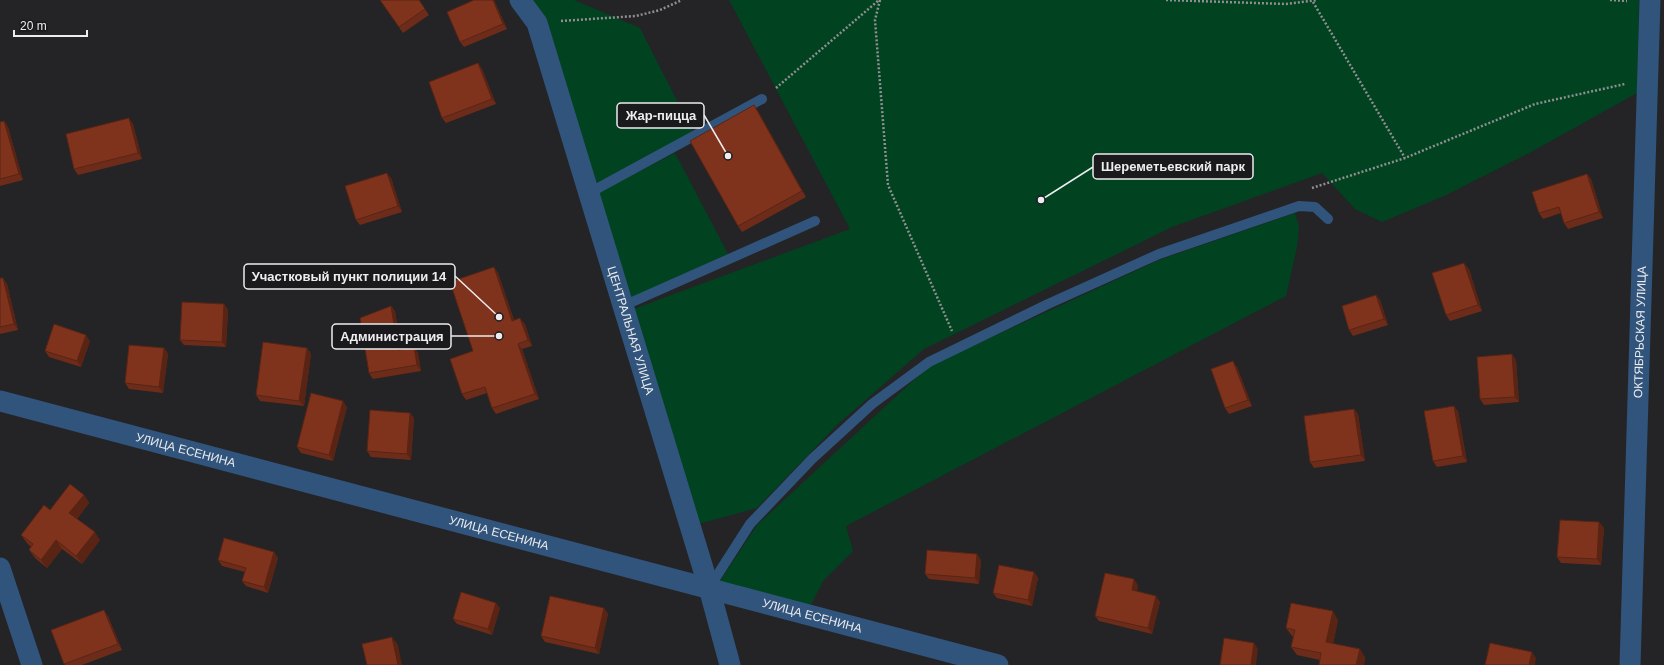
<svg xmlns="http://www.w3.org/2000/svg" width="1664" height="665" font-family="Arial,sans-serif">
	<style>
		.green { fill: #014321 }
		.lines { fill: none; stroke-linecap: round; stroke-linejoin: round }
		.path { stroke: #908f92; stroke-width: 2.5; stroke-dasharray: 2 2; stroke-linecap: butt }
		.service { stroke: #30547b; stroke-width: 10 }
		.minor { stroke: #30547b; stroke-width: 21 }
		.wall { fill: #6d2c19 }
		.shaded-wall { fill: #592414 }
		.building { fill: #7f331d; stroke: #592414 }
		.labels { text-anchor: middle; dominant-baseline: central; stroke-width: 3; stroke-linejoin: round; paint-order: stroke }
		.street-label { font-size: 12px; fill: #edecee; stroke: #1a191c }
		.leader { fill: none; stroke: #edecee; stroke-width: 1.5 }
		.callout-dot { fill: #edecee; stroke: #1a191c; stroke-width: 1.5 }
		.callout { fill: #1a191c; stroke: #edecee; stroke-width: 1.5 }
		.callout-label { font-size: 13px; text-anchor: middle; font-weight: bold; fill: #edecee }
	</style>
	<rect width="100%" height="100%" fill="#242326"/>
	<path class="green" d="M525 0H574L640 28 693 132 591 186Z
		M729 0H1639L1637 93 1533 151 1444 196 1382 222 1355 209 1322 173 1172 227 924 349 837 425 757 508 698 524 631 310 850 229Z
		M675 153 728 254 627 300 599 192Z
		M1295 213 1299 227 1297 247 1286 296 846 526 853 551 823 581 809 609 718 584 757 525 929 366 1159 260Z"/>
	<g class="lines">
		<path class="path" d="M880 0 875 20 888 185 952 331
			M1166 0 1286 4 1317 0
			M1610 0 1627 1
			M1313 2 1405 158
			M561 21 636 16 660 10 682 0
			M776 88 879 0
			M1312 188 1405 158 1535 104 1625 84"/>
		<path class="service" d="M589 193 762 99
			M623 306 815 221
			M709 588 750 524 812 459 872 404 929 362 1048 304 1159 254 1299 206 1315 207 1328 219"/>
		<g class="minor">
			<path id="s1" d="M520 0 537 23 709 588 730 665"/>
			<path id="s2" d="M0 401 998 665"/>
			<path d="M0 568 32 665"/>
			<path id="s3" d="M1630 665 1650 0"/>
		</g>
	</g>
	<path class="wall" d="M380 0H419L429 15 403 33Z
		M474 0H494L507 29 464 47 460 42Z
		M478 63 482 69 496 104 446 123 442 118Z
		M758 111 806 197 742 232 738 226Z
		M4 121 8 127 23 180 0 186V122Z
		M133 124 142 159 78 175 74 169Z
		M1587 174 1591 179 1603 218 1568 229 1564 223 1561 213 1543 219 1539 213Z
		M391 178 402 212 360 225 356 220Z
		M494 267 498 273 514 320 525 324 532 346 522 349 539 399 496 414 492 408 487 393 466 400 462 394Z
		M1469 269 1482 311 1450 321 1446 315Z
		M0 278 7 284 18 330 0 334Z
		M1376 295 1380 300 1388 325 1353 336 1349 330Z
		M224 304 228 310 226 347 184 345 180 340Z
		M391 306 395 311 401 349 414 347 418 353 421 371 373 379 369 373Z
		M90 341 81 367 49 357 45 351Z
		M164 348 168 354 163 393 129 389 125 383Z
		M307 348 311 354 304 406 260 401 256 395Z
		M1516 360 1519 402 1484 405 1480 399Z
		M1237 367 1252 406 1229 414 1225 408Z
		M347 407 333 461 301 453 297 447Z
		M1458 411 1467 462 1437 467 1433 461Z
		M410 413 414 418 411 460 371 457 367 451Z
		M1358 414 1365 461 1314 468 1310 462Z
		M84 495 89 503 77 519 100 540 82 564 62 549 47 568 35 558 29 550 31 547 27 543 21 535 50 510Z
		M1599 522 1604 528 1601 565 1561 563 1557 557Z
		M274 552 278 558 268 593 246 586 242 581 245 572 222 566 218 560Z
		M981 560 979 584 929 579 925 574Z
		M1034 572 1038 578 1032 606 997 598 993 593Z
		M1138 585 1137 591 1160 602 1152 634 1099 621 1095 616Z
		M500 608 492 635 457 624 453 619Z
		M604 608 608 614 599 654 545 642 541 636Z
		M108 616 122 650 82 665H65L51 630Z
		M1338 620 1333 644 1365 657 1364 665H1319L1320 660 1297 655 1291 647 1294 637 1292 636 1286 628Z"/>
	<path class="shaded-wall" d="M493 0H494L507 29 503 24Z
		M478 63 482 69 496 104 492 99Z
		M754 105 758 111 806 197 802 191Z
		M129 118 133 124 142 159 138 153Z
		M4 121 8 127 23 180 19 174Z
		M387 173 391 178 402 212 398 206Z
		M1587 174 1591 179 1603 218 1599 212Z
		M1464 263 1469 269 1482 311 1478 305Z
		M494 267 498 273 516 327 512 321Z
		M3 278 7 284 18 330 14 324Z
		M1376 295 1380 300 1388 325 1384 319Z
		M224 304 228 310 226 347 222 342Z
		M391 306 395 311 402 355 398 350Z
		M520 318 525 324 532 346 528 340Z
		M86 335 90 341 81 367 77 361Z
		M518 344 522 349 539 399 535 394Z
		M414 347 418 353 421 371 417 365Z
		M164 348 168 354 163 393 159 387Z
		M307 348 311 354 304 406 299 401Z
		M1512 354 1516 360 1519 402 1515 397Z
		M1233 361 1237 367 1252 406 1248 400Z
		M343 401 347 407 333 461 329 455Z
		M1454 406 1458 411 1467 462 1463 456Z
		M1354 409 1358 414 1365 461 1361 455Z
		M410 413 414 418 411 460 407 454Z
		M84 495 89 503 75 521 69 513Z
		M1599 522 1604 528 1601 565 1597 559Z
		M95 532 100 540 82 564 76 556Z
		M56 540 62 549 47 568 41 560Z
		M274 552 278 558 268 593 264 587Z
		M977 554 981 560 979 584 975 578Z
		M1034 572 1038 578 1032 606 1028 600Z
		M1134 579 1138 585 1136 596 1132 590Z
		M1156 596 1160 602 1152 634 1148 628Z
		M496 603 500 608 492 635 488 629Z
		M604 608 608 614 599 654 595 648Z
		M104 610 108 616 122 650 118 644Z
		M1333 611 1338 620 1332 650 1326 642Z
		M392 637 398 645 402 665H398Z
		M1254 643 1258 649 1256 665H1251Z
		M1360 649 1365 657 1364 665H1356Z
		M1532 652 1536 658 1535 665H1529Z"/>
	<path class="building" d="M380 0H419L425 9 399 27Z
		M474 0H493L503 24 460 42 447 12Z
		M478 63 492 99 442 118 429 82Z
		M754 105 802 191 738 226 690 141Z
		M129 118 138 153 74 169 66 134Z
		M4 121 19 174 0 179V122Z
		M387 173 398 206 356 220 345 186Z
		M1587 174 1599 212 1564 223 1559 207 1539 213 1532 192Z
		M1464 263 1478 305 1446 315 1432 273Z
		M494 267 512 321 520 318 528 340 518 344 535 394 492 408 485 387 462 394 450 359 473 351 450 282Z
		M0 278H3L14 324 0 327Z
		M1376 295 1384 319 1349 330 1342 306Z
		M182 302 224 304 222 342 180 340Z
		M391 306 398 350 414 347 417 365 369 373 360 318Z
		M54 324 86 335 77 361 45 351Z
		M263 342 307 348 299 401 256 395Z
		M129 345 164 348 159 387 125 383Z
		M1512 354 1515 397 1480 399 1477 357Z
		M1233 361 1248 400 1225 408 1211 369Z
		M311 393 343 401 329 455 297 447Z
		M1454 406 1463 456 1433 461 1424 411Z
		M1354 409 1361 455 1310 462 1304 416Z
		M370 410 410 413 407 454 367 451Z
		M70 484 84 495 69 513 95 532 76 556 56 540 41 560 29 550 33 544 21 535 44 505 50 510Z
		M1560 520 1599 522 1597 559 1557 557Z
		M224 538 274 552 264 587 242 581 246 568 218 560Z
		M927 550 977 554 975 578 925 574Z
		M999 565 1034 572 1028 600 993 593Z
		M1105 573 1134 579 1132 590 1156 596 1148 628 1095 616Z
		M461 592 496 603 488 629 453 619Z
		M550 596 604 608 595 648 541 636Z
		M1291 603 1333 611 1326 642 1360 649 1356 665H1319L1321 653 1291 647 1295 630 1286 628Z
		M104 610 118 644 64 664 51 630Z
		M392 637 398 665H367L362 644Z
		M1224 638 1254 643 1251 665H1220Z
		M1490 643 1532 652 1529 665H1485Z"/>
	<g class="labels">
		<g class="street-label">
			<text stroke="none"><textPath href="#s1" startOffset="350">ЦЕНТРАЛЬНАЯ УЛИЦА</textPath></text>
			<text stroke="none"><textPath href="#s3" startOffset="333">ОКТЯБРЬСКАЯ УЛИЦА</textPath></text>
			<text stroke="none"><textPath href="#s2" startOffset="192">УЛИЦА ЕСЕНИНА</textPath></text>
			<text stroke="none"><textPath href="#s2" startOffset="516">УЛИЦА ЕСЕНИНА</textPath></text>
			<text stroke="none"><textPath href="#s2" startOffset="840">УЛИЦА ЕСЕНИНА</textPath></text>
		</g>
	</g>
	<path class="leader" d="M728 156L704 115M1041 200L1093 167M499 317L455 276M499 336L451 336"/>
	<g class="callout-dot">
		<circle cx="728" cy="156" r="4"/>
		<circle cx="1041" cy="200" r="4"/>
		<circle cx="499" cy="317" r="4"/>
		<circle cx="499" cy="336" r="4"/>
	</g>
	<g class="callout">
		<rect x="617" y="103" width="87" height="25" rx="4"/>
		<rect x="1093" y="154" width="160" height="25" rx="4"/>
		<rect x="244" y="264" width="211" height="25" rx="4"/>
		<rect x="332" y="324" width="119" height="25" rx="4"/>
	</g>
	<g class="callout-label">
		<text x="661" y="120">Жар-пицца</text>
		<text x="1173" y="171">Шереметьевский парк</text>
		<text x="349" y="281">Участковый пункт полиции 14</text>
		<text x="392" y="341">Администрация</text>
	</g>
	<path d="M14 30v6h73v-6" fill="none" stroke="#edecee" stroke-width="2"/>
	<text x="20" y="30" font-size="12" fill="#edecee" stroke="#1a191c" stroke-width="3" paint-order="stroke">20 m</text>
</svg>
